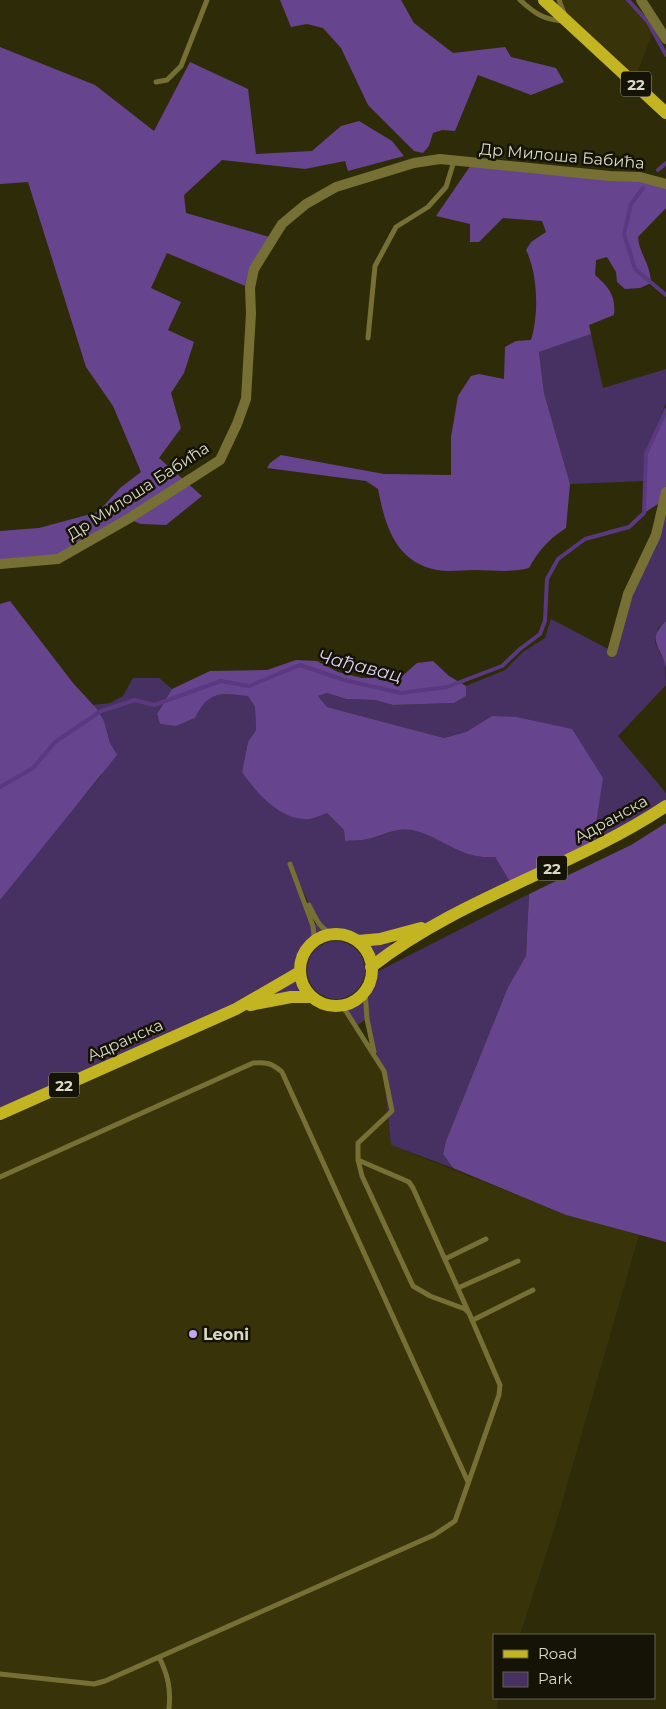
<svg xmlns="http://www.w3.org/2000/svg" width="666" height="1709" font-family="Montserrat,sans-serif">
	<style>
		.built { fill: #383308 }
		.green { fill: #473162; fill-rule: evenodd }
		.forest { fill: #66458e }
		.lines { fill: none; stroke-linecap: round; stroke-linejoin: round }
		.stream { stroke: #5a3981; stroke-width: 4 }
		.lane { stroke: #767034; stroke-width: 5 }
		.street { stroke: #767034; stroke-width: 10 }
		.primary { stroke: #c3b522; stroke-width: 12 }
		.poi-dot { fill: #c5a7f1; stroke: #141306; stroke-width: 2 }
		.labels { text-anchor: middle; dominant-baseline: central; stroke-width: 5; stroke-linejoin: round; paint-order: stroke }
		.shield { fill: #141306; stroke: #9f9e8d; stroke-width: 1 }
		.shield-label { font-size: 15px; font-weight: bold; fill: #dad9c7 }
		.street-label { font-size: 16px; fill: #dad9c7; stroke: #141306 }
		.poi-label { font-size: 16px; font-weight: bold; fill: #dad9c7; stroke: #141306; text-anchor: start }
		.water-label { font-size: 18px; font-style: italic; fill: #dfcff9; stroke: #141306 }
	</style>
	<rect width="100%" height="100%" fill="#2e2b09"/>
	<path class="built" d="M559 0H629L638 9 653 31 634 82 567 21Z
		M312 997 330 1005H342L383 1068 391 1145 566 1215 639 1235 554 1530 520 1635H495V1698H499L496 1709H0V1121L236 1009Z"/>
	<path class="green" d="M591 334 603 388 666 369V403L646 454V481L570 484 544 393 539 352Z
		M666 492V621L658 628 655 642 665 663 666 685 618 736 666 793V806L604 842 587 840 596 824 492 716 466 732 444 738 327 707 318 696 327 693 346 699 375 700 393 705 454 703 466 696V686L505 670 523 652 545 638 551 619 612 651Z
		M133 678H159L172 689 157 714 160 724 176 726 195 718C209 690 221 693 248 696L255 707 256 730 248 742 242 772 304 819 327 813 344 830 345 840C352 840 360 841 368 839 382 837 396 827 412 830 443 837 460 860 495 857L512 885 436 925 388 938 394 950 370 961C348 907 277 944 309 994L262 1002 0 1114V900L51 835 101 776 110 743 104 721 93 705 110 703 123 696ZM297 878 318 923 314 925Z
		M529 894 526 956 508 987 446 1141 443 1154 453 1168 391 1145 383 1068 373 1046 366 1019 356 1026 342 1005C358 999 366 992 371 975Z
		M307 970a29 29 0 1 1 58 0a29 29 0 1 1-58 0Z"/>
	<path class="forest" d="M280 0H401L414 23 453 53 505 47 511 57 556 68 564 82 531 95 478 75 455 131 442 130 433 133 429 146 423 153 414 151 368 105 341 48 323 28 307 24 291 27Z
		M0 47 95 85 154 131 190 62 248 89 256 154 312 151 341 126 359 121 392 141 404 156 348 171 345 161 305 169 222 160 184 195 186 213 273 238 250 288 167 253 151 288 181 302 168 330 194 342 184 373 171 393 181 428 159 458 202 496 166 525 141 524 128 519 58 559 0 564V531L39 528 98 512 120 488 141 472 113 406 86 367 28 182 0 184Z
		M473 162 666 184V208L638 237C639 254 650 262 651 283L640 288 625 289 617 282 616 272 607 257 596 260 595 275C609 287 616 296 614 315L589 325 591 334 539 352 544 393 570 484 566 528C549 539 539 550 529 568 511 573 494 570 475 570 463 570 449 572 437 570 395 562 385 525 378 489L366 481 267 468 270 463 281 455 384 474 451 475V437L458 396 471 376 479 374 504 379 505 347 516 341 531 340C539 315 538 274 526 250L531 242 546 232 542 221 503 218 479 242H470V224L436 216Z
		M666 409V492L664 500 644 513 646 454Z
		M10 601 73 683 96 708 104 721 110 743 117 755 0 900V604Z
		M666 621V668C662 647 645 640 666 621Z
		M296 660 317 661 338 672 362 678H400L417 663 433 661 449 676 466 686V696L454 703 393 705 375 700 346 699 327 693 318 696 327 707 444 738 466 732 492 716 516 717 572 729 603 778 596 824 587 840 604 842 512 885 495 857C460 860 443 837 412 830 396 827 382 836 368 839 360 841 352 840 345 841L344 830 327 813C321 815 311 820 304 819 278 818 255 791 242 772L248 742 256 730 255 707 248 696C221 693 209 690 195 718L176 726 160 724 157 714 172 689 210 671 267 670Z
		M666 823V1242L566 1215 453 1168 443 1154 446 1141 508 987 526 956 529 894 631 845Z"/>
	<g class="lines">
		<path class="stream" d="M628 0 648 22 666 55
			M658 170 666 163
			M643 188 631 204 624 234 635 269 666 295
			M0 787 33 768 55 742 101 711 135 700 154 705 221 681 249 686 300 665 344 680 401 693 447 687 502 666 520 649 540 634 545 621 547 579 558 559 585 539 629 527 644 513 646 454 666 410"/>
		<path class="lane" d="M520 0C534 13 544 20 564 21
			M559 0 565 16
			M156 82 167 80 181 66 207 0
			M368 338 375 266 396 227 428 207 446 187 454 161
			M290 864 313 926 314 936 309 945
			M309 905C315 917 319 929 333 934
			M365 991 367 1019 374 1052
			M358 1160 409 1182 413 1188 468 1311
			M0 1177 253 1063C266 1062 272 1063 282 1072L468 1482
			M445 1259 486 1239
			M458 1288 518 1261
			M473 1320 533 1290
			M159 1657C168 1675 171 1689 169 1709
			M0 1674 94 1684 105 1681 434 1535 455 1521 499 1395 500 1385 469 1313 465 1309 430 1296 413 1286 362 1176 358 1160V1143L392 1111 384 1071 342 1005"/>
		<path class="street" d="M641 0 666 39
			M0 564 58 559 128 519 220 460 237 424 246 399 251 313 250 288 254 269 282 224 306 204 336 187 414 163 440 159 610 176 640 177 666 184
			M612 652 628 594 656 535 666 492"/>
		<path class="primary" d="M544 0 666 113
			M300 970a36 36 0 1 1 72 0a36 36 0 1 1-72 0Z
			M358 941 380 939 421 928
			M371 967C460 897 573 868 666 806
			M250 1005 291 997H312
			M0 1114 236 1009 300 972"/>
	</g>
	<circle class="poi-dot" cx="193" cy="1334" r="5"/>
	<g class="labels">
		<g class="shield">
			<rect x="621" y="71.5" width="30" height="25" rx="4"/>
			<rect x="537" y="855.5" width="30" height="25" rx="4"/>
			<rect x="49" y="1072.5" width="30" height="25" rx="4"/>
		</g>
		<g class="shield-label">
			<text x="636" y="84">22</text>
			<text x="552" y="868">22</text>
			<text x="64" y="1085">22</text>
		</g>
		<g class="street-label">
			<text transform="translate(562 156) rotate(5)">Др Милоша Бабића</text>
			<text transform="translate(138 491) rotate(-33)">Др Милоша Бабића</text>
			<text transform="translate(611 819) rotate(-29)">Адранска</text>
			<text transform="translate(125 1040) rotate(-24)">Адранска</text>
		</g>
		<g class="poi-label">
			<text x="203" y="1334">Leoni</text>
		</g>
		<g class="water-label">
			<text transform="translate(360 666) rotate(14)">Чађавац</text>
		</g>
	</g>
	<rect x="493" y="1634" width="162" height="65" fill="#141306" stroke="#636253"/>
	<rect x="503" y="1650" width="25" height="8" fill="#c3b522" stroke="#636253"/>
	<text x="538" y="1659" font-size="15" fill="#dad9c7">Road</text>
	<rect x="503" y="1672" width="25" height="15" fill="#473162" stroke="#636253"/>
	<text x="538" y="1684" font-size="15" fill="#dad9c7">Park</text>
</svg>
